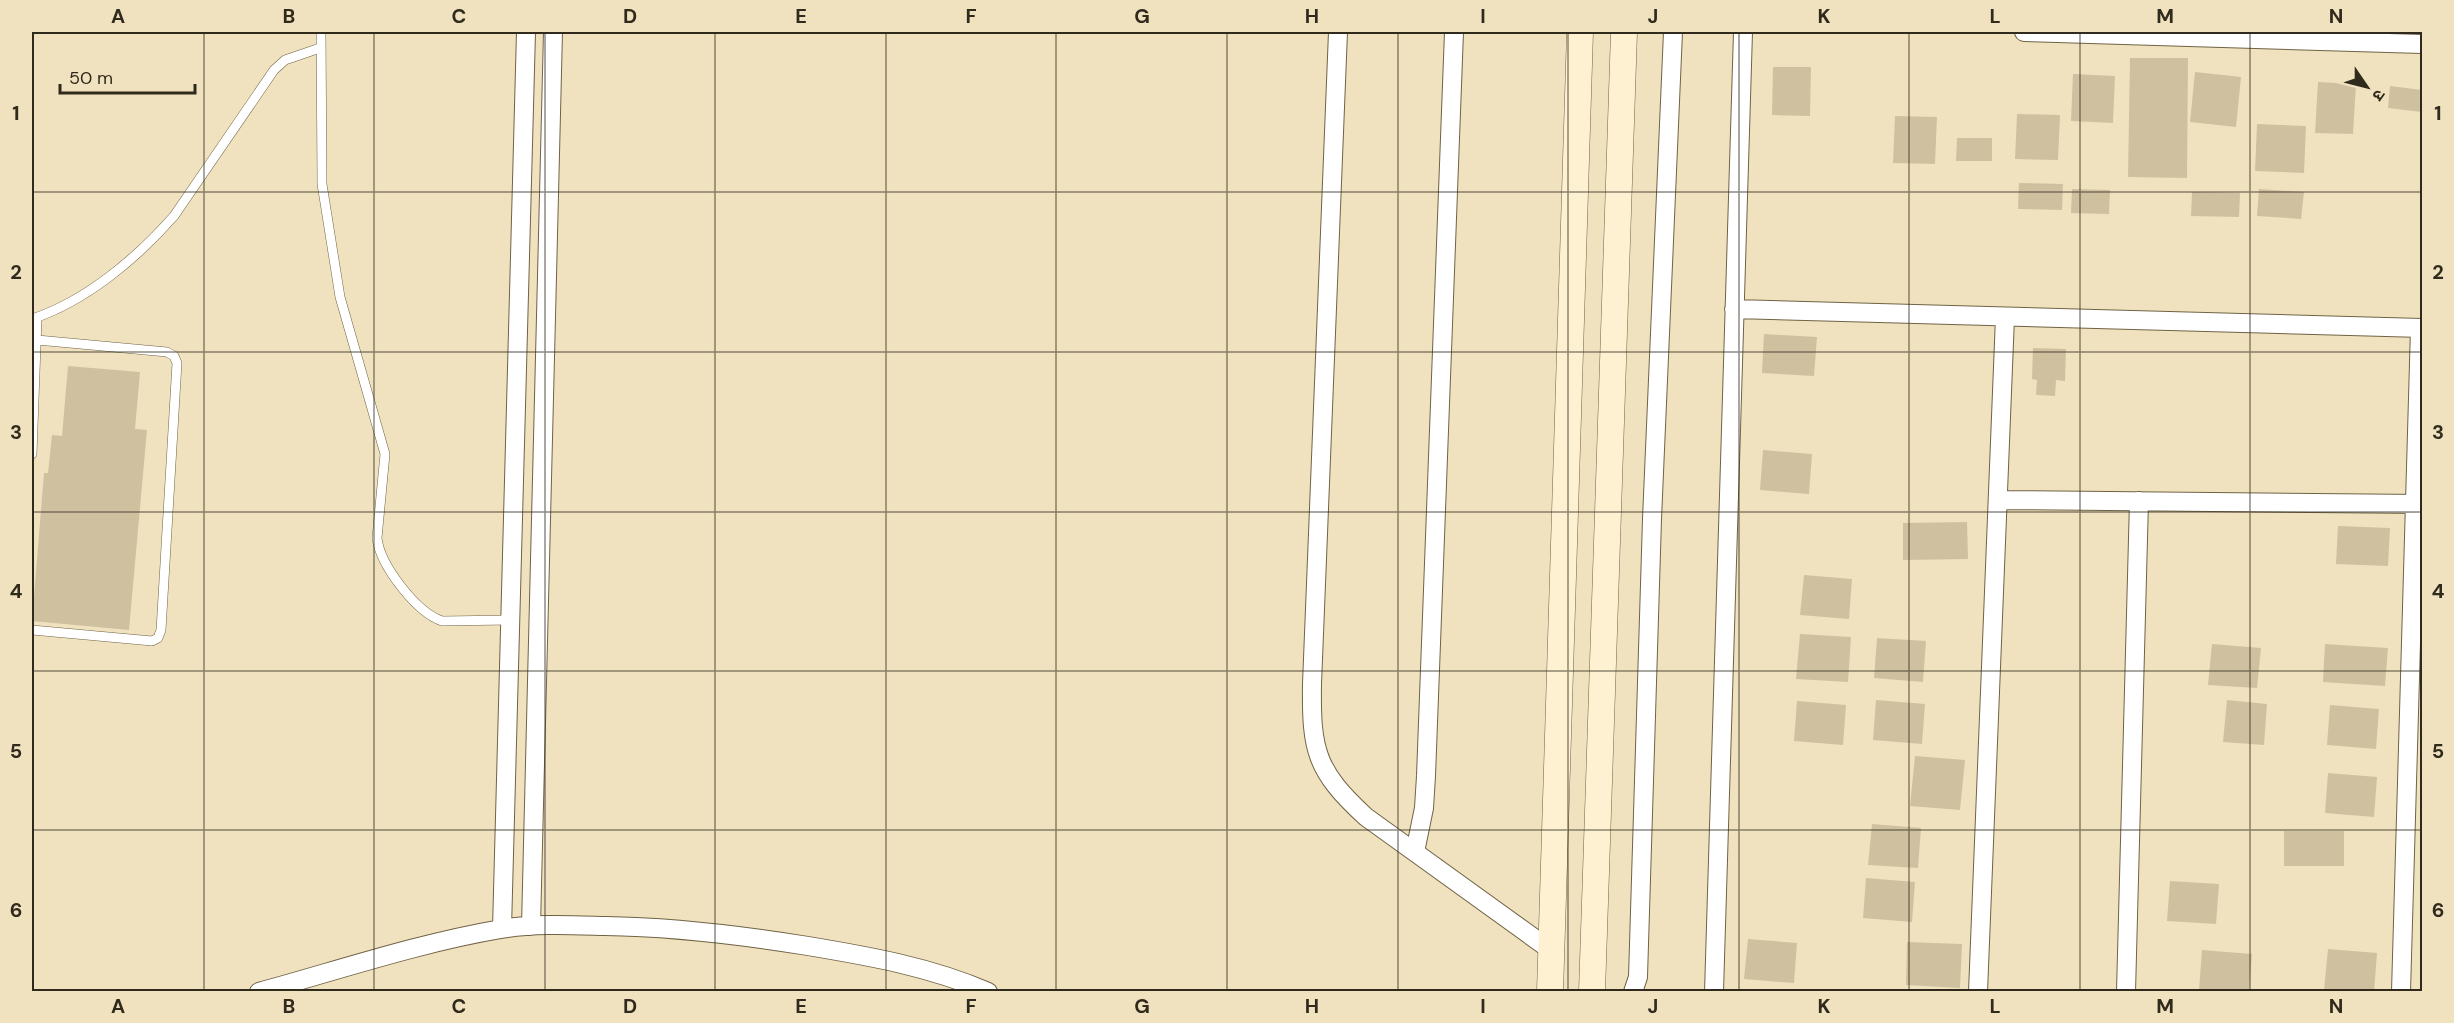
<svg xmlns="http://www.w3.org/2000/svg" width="2454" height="1023" font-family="'DM Sans','Noto Sans Devanagari',sans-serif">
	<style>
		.building { fill: #cfc1a0 }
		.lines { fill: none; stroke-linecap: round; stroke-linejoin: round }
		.lane-casing { stroke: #706345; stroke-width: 10 }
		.street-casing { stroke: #706345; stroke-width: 20 }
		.secondary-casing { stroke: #706345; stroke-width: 27 }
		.lane { stroke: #fff; stroke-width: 9 }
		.street { stroke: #fff; stroke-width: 18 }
		.secondary { stroke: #fef1d2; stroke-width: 26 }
		.grid { fill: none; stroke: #302a1d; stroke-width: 1.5; stroke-opacity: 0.55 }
		.neatline { fill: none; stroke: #302a1d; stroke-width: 2 }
		.grid-label { font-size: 20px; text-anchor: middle; font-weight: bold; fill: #302a1d }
	</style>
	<rect width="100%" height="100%" fill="#f0e2bf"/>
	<path class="building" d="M2130 58H2188L2187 178 2128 177Z
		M1773 67H1811L1810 116 1772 115Z
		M2195 72 2241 77 2236 127 2190 122Z
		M2073 74 2115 76 2113 123 2071 121Z
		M2318 82 2356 84 2353 134 2315 133Z
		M2390 86 2422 90V112L2388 108Z
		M2017 114 2060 115 2058 160 2015 159Z
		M1895 116 1937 117 1935 164 1893 163Z
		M2257 124 2306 126 2304 173 2255 171Z
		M1957 138H1992V161H1956Z
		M2019 183 2063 184 2062 210 2018 209Z
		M2072 189 2110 190 2109 214 2071 213Z
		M2259 189 2304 192 2301 219 2257 216Z
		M2192 192 2240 193 2239 217 2191 216Z
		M1764 334 1817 337 1814 376 1762 373Z
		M2033 348 2066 349 2065 381 2056 380 2055 396 2036 395 2037 380 2032 379Z
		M68 366 140 372 135 429 147 430 129 630 32 621 44 473H48L52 435 62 436Z
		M1763 450 1812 454 1809 494 1760 490Z
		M1967 522 1968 559 1903 560V523Z
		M2338 526 2390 528 2388 566 2336 564Z
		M1804 575 1852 579 1849 619 1800 615Z
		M1800 634 1851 637 1848 682 1796 679Z
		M1877 638 1926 641 1923 682 1874 678Z
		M2212 644 2261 648 2257 688 2208 685Z
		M2325 644 2388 648 2385 686 2323 682Z
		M1876 700 1925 704 1922 744 1873 740Z
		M2227 700 2267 704 2264 745 2223 742Z
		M1797 701 1846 705 1843 745 1794 741Z
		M2330 705 2379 709 2376 749 2327 745Z
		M1915 756 1965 760 1960 810 1910 806Z
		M2328 773 2377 777 2374 817 2325 813Z
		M1872 824 1921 828 1918 868 1868 865Z
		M2284 831H2344V866H2284Z
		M1866 878 1915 882 1912 922 1863 918Z
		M2170 881 2219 884 2216 924 2167 921Z
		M1748 939 1797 943 1794 983 1744 979Z
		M1907 942 1962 944 1960 988 1906 985Z
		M2328 949 2377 953 2374 992 2324 990Z
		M2202 950 2252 954 2249 992 2199 990Z"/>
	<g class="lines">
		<defs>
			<path id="lane" d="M321 32 322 184 340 297 385 454 377 538C380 565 416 612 442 621L510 620
				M32 319C86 301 136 259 174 216L274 70 285 60 320 48
				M32 454 37 318
				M32 630 152 641 158 638 161 630 177 363 174 356 167 352 37 340"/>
			<path id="street" d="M1338 32 1312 684C1311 751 1316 771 1366 817L1552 951
				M2024 32 2422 44
				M1734 309 2422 328
				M1998 500 2422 504
				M1415 852 1424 808 1426 776 1454 32
				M531 926 553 32
				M502 929 526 32
				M259 992C339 970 419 943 501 929 535 923 571 925 605 926 674 927 740 935 808 946 868 956 931 967 988 992
				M1633 992 1638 977 1652 519 1673 32
				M1714 992 1743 32
				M1978 992 2005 317
				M2126 992 2139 501
				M2401 992 2420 328"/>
			<path id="secondary" d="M1550 992 1580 32
				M1592 992 1624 32"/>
		</defs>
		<use href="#lane" class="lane-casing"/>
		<use href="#street" class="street-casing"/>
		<use href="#secondary" class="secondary-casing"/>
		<use href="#lane" class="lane"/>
		<use href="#street" class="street"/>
		<use href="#secondary" class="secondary"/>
	</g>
	<path class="grid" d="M204 32V992M374 32V992M545 32V992M715 32V992M886 32V992M1056 32V992M1227 32V992M1398 32V992M1568 32V992M1739 32V992M1909 32V992M2080 32V992M2250 32V992M32 192H2422M32 352H2422M32 512H2422M32 671H2422M32 830H2422"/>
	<rect width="2454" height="1023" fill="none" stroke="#f0e2bf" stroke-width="66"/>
	<g transform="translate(2367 87) rotate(125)" stroke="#f0e2bf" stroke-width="4.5" paint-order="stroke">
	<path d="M0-4.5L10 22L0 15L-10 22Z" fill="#302a1d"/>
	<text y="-9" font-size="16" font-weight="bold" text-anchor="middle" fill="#302a1d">उ</text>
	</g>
	<path d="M60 84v9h135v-9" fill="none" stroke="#302a1d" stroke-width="3"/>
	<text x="69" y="84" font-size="18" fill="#302a1d" stroke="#f0e2bf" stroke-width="4.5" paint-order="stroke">50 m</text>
	<rect x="33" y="33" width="2388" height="957" class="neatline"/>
	<g class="grid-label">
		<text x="118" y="23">A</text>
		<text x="289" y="23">B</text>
		<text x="459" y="23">C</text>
		<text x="630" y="23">D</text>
		<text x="801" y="23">E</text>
		<text x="971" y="23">F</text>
		<text x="1142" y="23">G</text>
		<text x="1312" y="23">H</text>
		<text x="1483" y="23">I</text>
		<text x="1653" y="23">J</text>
		<text x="1824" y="23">K</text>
		<text x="1995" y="23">L</text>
		<text x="2165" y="23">M</text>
		<text x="2336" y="23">N</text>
		<text x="16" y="120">1</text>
		<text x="2438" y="120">1</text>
		<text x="16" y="279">2</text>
		<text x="2438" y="279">2</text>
		<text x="16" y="439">3</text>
		<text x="2438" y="439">3</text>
		<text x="16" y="598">4</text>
		<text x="2438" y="598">4</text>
		<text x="16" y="758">5</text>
		<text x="2438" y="758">5</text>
		<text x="16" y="917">6</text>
		<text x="2438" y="917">6</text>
		<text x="118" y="1013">A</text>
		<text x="289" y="1013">B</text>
		<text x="459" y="1013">C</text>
		<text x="630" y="1013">D</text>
		<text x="801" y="1013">E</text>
		<text x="971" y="1013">F</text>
		<text x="1142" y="1013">G</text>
		<text x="1312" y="1013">H</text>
		<text x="1483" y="1013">I</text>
		<text x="1653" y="1013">J</text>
		<text x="1824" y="1013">K</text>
		<text x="1995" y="1013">L</text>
		<text x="2165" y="1013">M</text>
		<text x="2336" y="1013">N</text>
	</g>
</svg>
